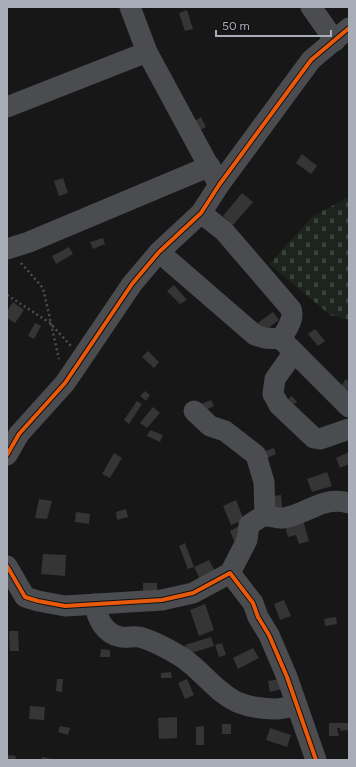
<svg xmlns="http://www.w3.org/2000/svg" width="356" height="767" font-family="Figtree,sans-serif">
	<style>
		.cemetery { fill: url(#cemetery-stones) }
		.building { fill: #353536 }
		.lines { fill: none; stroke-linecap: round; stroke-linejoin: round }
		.path { stroke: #4d4e52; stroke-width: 2.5; stroke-dasharray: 2 3; stroke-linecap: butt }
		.minor { stroke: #4b4c50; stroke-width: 21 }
		.cycleway-casing { stroke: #111113; stroke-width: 6 }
		.cycleway { stroke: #e8590c; stroke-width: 4 }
	</style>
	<defs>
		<pattern id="cemetery-stones" width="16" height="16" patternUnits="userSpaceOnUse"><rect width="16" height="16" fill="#1d241e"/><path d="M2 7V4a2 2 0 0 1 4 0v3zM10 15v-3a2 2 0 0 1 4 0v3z" fill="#3b413d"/></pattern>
	</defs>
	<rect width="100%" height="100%" fill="#171717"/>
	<path class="cemetery" d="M349 197V320L330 315 269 264 313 216Z"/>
	<path class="building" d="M187 10 193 29 185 31 179 13Z
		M201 117 206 127 200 130 195 121Z
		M302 154 317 166 311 174 296 163Z
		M63 178 68 193 59 196 54 181Z
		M242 193 253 202 233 225 223 216Z
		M103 238 105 244 93 249 90 242Z
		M69 247 73 254 56 264 52 256Z
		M174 285 187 300 180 304 167 291Z
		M13 302 24 310 15 323 7 318V311Z
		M273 312 279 320 262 333 255 325Z
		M35 323 41 326 34 339 28 336Z
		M315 329 325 341 318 346 308 334Z
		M148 351 159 362 154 368 142 357Z
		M346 379 349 382V392L341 386Z
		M145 391 150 395 146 401 140 396Z
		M292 396 297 402 293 405 288 399Z
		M211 400 214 406 202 412 199 405Z
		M137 401 142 404 129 424 124 420Z
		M153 407 160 413 147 428 140 423Z
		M150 430 163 435 160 442 147 436Z
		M274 448 276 454 263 460 260 453Z
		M349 452V464L340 468 336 458Z
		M114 453 122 458 110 478 102 474Z
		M327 472 332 486 312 492 307 479Z
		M281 495 283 514 273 515 272 496Z
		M39 499 52 501 47 519 35 518Z
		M236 500 244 520 231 525 223 506Z
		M126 509 128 517 117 520 116 512Z
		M76 512 90 514 89 524 75 522Z
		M303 520 309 541 299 544 296 535 288 537 285 526Z
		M241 525 246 535 234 541 230 531Z
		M185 543 194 567 209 560 217 575 202 583 194 567 188 569 179 546Z
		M43 554 66 555 65 576 41 574Z
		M143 583H157V594H143Z
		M284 600 291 616 280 620 274 604Z
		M205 604 214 630 199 636 190 610Z
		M336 617 337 624 325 626 324 619Z
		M9 631H18L19 651H10Z
		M211 637 214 646 188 654 185 645Z
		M222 643 226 655 219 657 215 645Z
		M253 648 259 658 238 669 233 658Z
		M101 649 110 650V657H100Z
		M171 672 172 678H161V673Z
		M57 679H63L62 692 56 691Z
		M187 679 194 695 185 699 178 683Z
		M280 679 282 689 270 692 268 681Z
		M30 706 45 707 44 720 29 719Z
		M177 717V738L159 739 158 718Z
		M329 723H349V732L346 730 340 731V728H337L339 736H329Z
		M222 724H231V734H222Z
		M60 726 70 728 68 735 58 732Z
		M204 726V745H196V727Z
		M270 728 291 735 287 747 266 740Z
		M8 755 16 756 15 760H8Z
		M42 757 53 759V760H42Z"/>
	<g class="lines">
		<path class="path" d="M21 263 43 288 59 359
			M7 295 50 323 71 346"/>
		<path class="minor" d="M130 7 147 52
			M311 7 335 41
			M7 107 147 52 219 185
			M201 213 224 231 291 309C295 319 286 330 281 339L349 407
			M7 249 29 242 210 166
			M159 252 255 335 265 338 281 339
			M294 352 275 379 273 394 279 405 314 438 320 439 349 429
			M194 411 210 426 225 431 256 455 264 482 265 516
			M7 455 19 434 65 383 132 284 159 252 201 213 219 185 311 60 349 28
			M7 566 25 597 38 601 65 606 162 600 193 593 230 573 253 603 258 617 269 635 287 677 316 760
			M230 573 247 540 249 525C254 522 261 516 266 516 272 516 278 519 284 518 310 513 321 496 349 503
			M94 604C98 619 104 634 121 637 127 638 133 636 139 637 153 640 168 649 180 656 201 669 214 691 237 702 249 707 262 709 275 709 283 709 289 706 296 707"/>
		<defs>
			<path id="cycleway" d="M7 455 19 434 65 383 132 284 159 252 201 213 219 185 311 60 349 28
				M7 566 25 597 38 601 65 606 162 600 193 593 230 573 253 603 258 617 269 635 287 677 316 760"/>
		</defs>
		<use href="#cycleway" class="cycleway-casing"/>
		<use href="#cycleway" class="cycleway"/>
	</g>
	<rect width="356" height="767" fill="none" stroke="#a8adb8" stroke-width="16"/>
	<path d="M216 30v6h115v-6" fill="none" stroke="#a8adb8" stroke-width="2"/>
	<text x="222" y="30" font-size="12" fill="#a8adb8" stroke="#111113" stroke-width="3" paint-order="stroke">50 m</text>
</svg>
